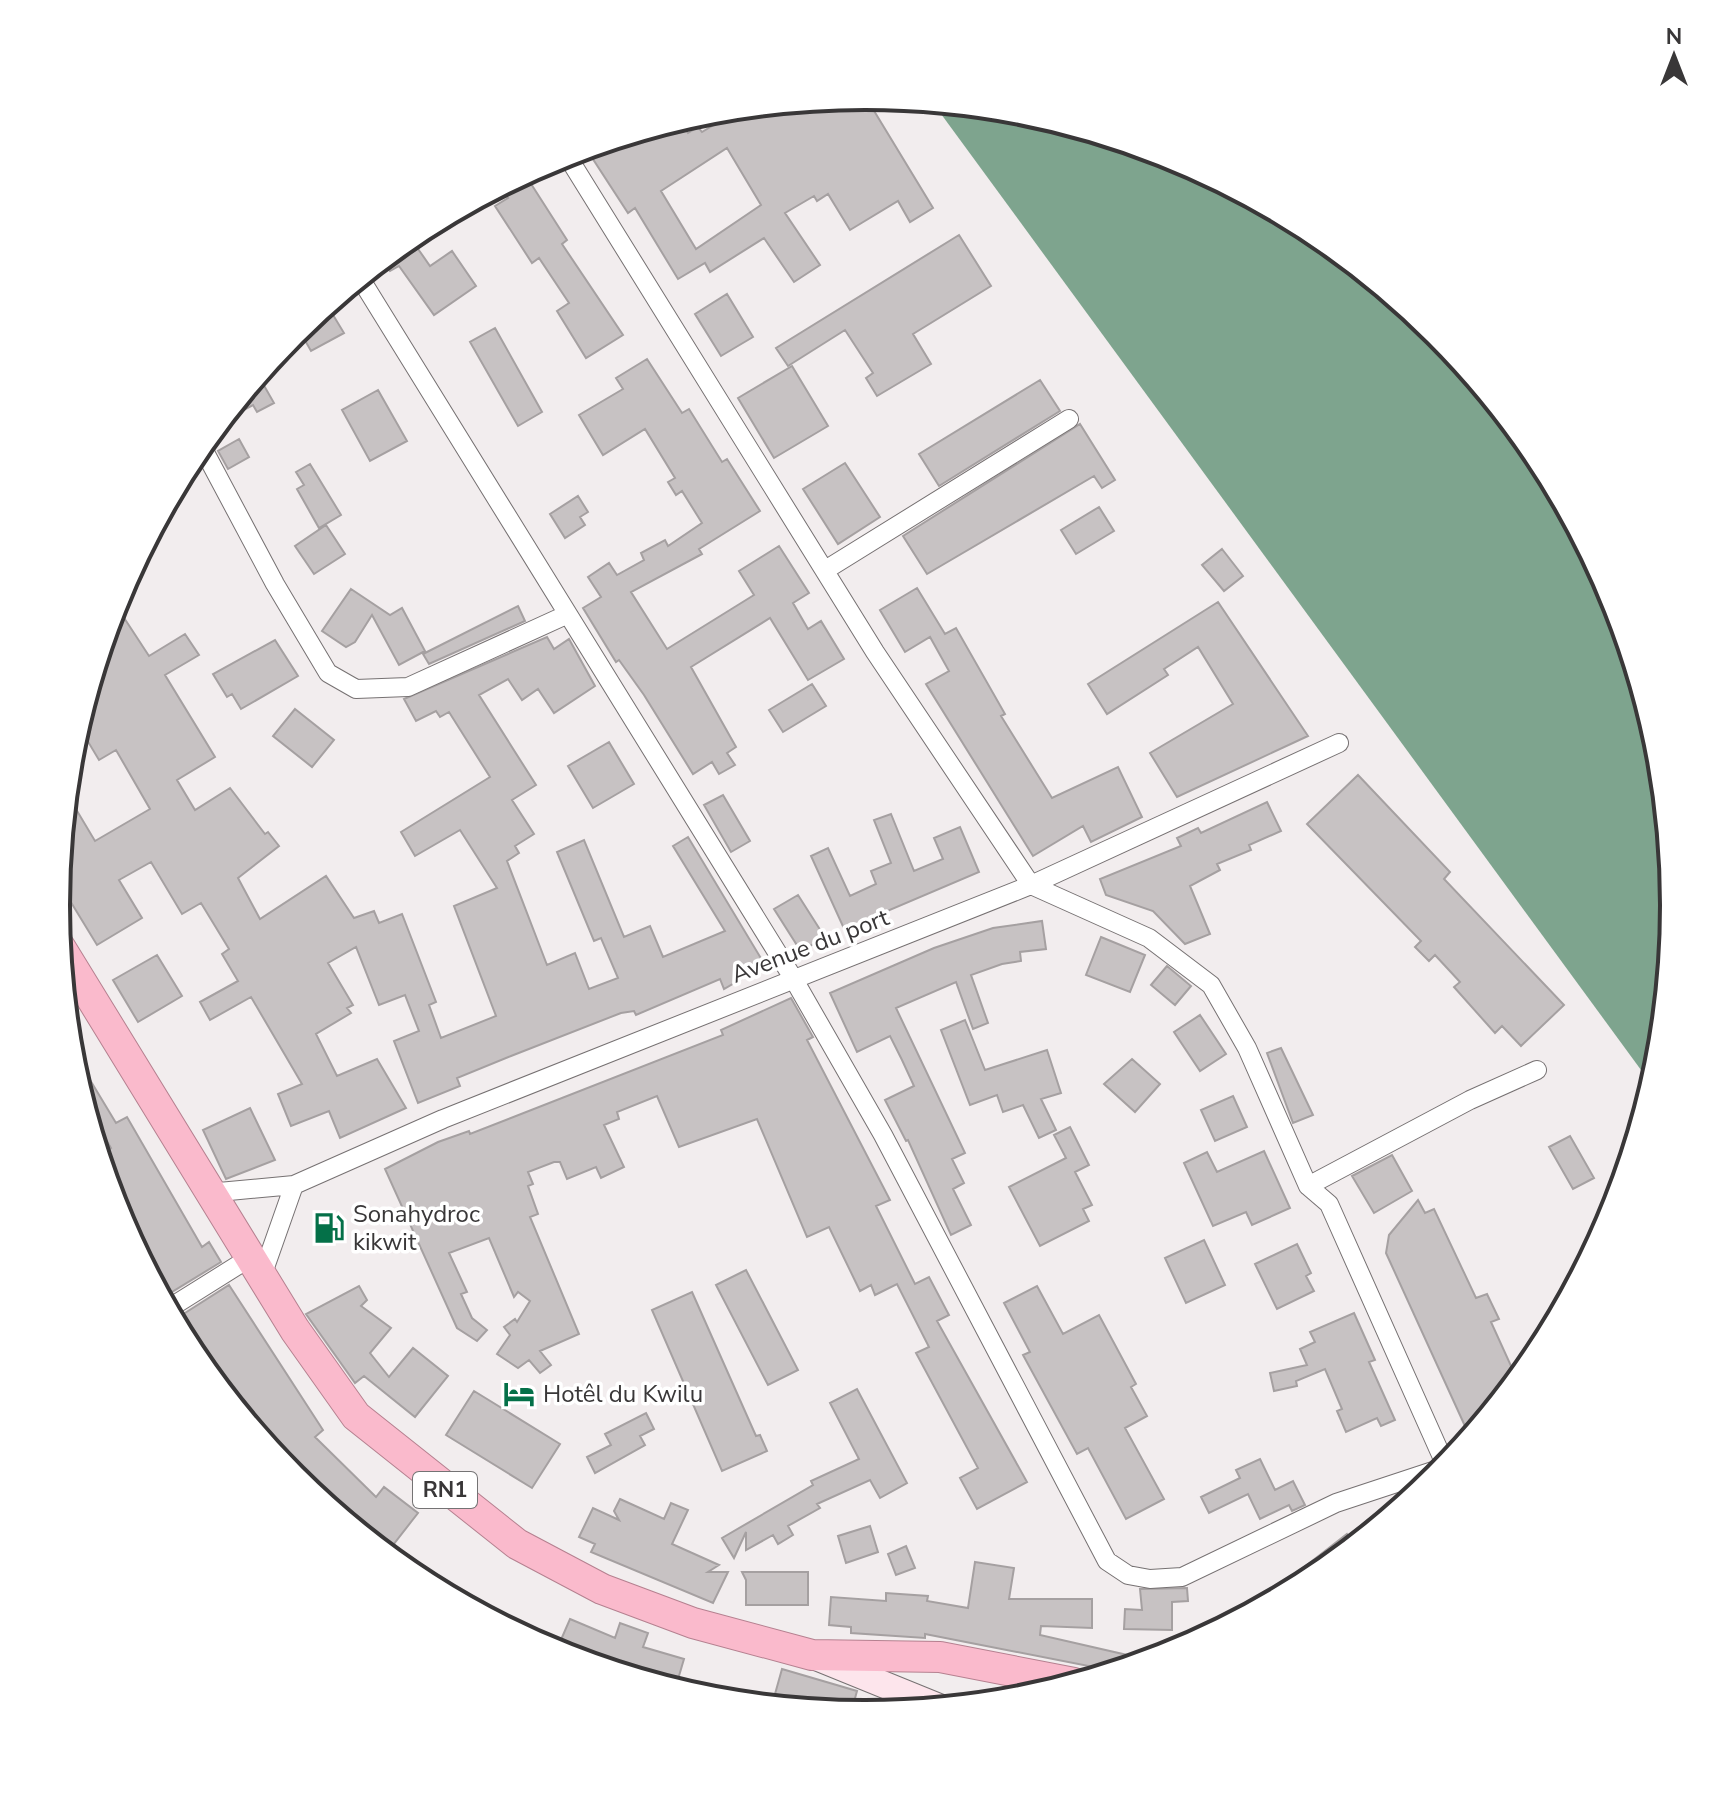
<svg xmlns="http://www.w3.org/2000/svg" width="1730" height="1810" font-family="'Nunito Sans',sans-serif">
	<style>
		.water { fill: #7ea48e }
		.building { fill: #c7c2c3; stroke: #a5a0a1; stroke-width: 2; fill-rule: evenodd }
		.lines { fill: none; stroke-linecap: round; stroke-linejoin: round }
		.minor-casing { stroke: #767172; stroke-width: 20 }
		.secondary-casing { stroke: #767172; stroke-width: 28 }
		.trunk-casing { stroke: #b58190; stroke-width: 32 }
		.minor { stroke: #fff; stroke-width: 18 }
		.secondary { stroke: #fde5ec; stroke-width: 26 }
		.trunk { stroke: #fabacc; stroke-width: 30 }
		.labels { text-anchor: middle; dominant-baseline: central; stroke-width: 7; stroke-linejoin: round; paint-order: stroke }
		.shield { fill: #fff; stroke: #747374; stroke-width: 2 }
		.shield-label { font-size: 22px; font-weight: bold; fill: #393738 }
		.street-label { font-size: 24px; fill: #393738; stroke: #fff }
		.poi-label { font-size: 24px; fill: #393738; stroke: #fff; text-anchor: start }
		.rim { fill: none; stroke: #393738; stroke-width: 4 }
	</style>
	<rect width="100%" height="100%" fill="#f2edee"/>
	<path class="water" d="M933 103 1023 112 1175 158 1315 233 1437 333 1538 456 1613 596 1659 748 1674 905 1658 1063 1652 1085Z"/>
	<path class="building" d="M865 96 933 208 910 222 898 201 850 230 828 194 817 201 814 196 785 213 820 265 794 282 764 238 710 272 705 263 678 279 635 208 628 213 589 153 606 142 662 125 665 129 679 120 688 133 698 127 702 132 742 108ZM727 148 761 205 696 249 661 191Z
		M526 176 567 240 562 244 623 335 586 358 557 311 569 303 539 258 532 263 495 206 508 198 503 191Z
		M959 235 991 286 913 334 931 364 877 396 866 378 873 373 845 330 788 366 776 348Z
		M416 246 430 266 452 251 476 286 434 315 399 266 390 271 382 260 396 249 402 257Z
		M727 294 753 337 721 356 695 314Z
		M327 305 344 333 311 351 298 328Z
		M495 328 542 412 518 426 470 342Z
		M647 359 682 413 689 409 722 462 727 459 760 511 699 549 702 554 631 592 667 649 754 595 739 571 779 546 809 593 793 603 808 629 821 621 844 659 808 680 770 618 691 667 736 747 727 753 735 765 719 774 712 762 693 774 644 695 619 660 616 662 583 608 601 597 588 577 609 563 617 575 644 560 641 553 665 540 668 546 702 523 682 491 676 495 668 482 675 478 645 429 603 455 579 415 623 389 616 378Z
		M792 366 828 426 774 458 738 398Z
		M258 375 274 403 257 412 253 405 221 422Z
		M1040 380 1060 411 939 486 919 454Z
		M378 390 407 441 370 461 342 410Z
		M1080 424 1115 480 1102 488 1094 476 927 574 903 536Z
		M239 439 249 457 228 469 218 451Z
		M845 463 880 517 838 544 803 489Z
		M310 464 341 515 319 528 297 489 304 485 296 472Z
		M578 496 588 512 580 517 585 525 565 538 550 514Z
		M1099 507 1114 531 1076 554 1061 530Z
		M326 525 345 554 314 574 295 546Z
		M1222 549 1243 576 1224 591 1202 565Z
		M917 588 945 634 956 628 1005 714 1001 716 1052 798 1118 767 1142 817 1091 842 1083 826 1033 856 926 684 949 671 930 637 905 652 880 610Z
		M351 589 390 615 402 608 425 651 399 665 372 615 355 642 346 647 322 631Z
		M1218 602 1308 736 1177 797 1150 753 1233 704 1198 647 1164 669 1168 675 1107 714 1088 684Z
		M115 604 149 656 185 634 199 655 165 675 215 757 177 780 195 810 230 788 265 834 268 832 279 846 238 878 260 919 326 876 354 918 374 911 379 923 402 914 436 1002 429 1005 441 1038 496 1016 454 906 497 888 460 830 415 856 401 832 490 777 449 712 440 717 436 711 416 721 404 699 547 637 554 649 569 639 595 686 554 713 538 689 522 700 508 679 479 695 536 785 512 800 534 834 515 846 519 853 507 861 547 965 575 953 589 989 618 978 601 938 594 941 557 852 584 840 624 937 650 926 663 957 725 931 673 846 688 837 765 965 724 989 720 979 636 1015 634 1011 621 1013 511 1056 457 1078 460 1086 418 1103 394 1041 419 1031 405 995 379 1005 356 947 328 963 353 1005 347 1008 351 1013 316 1034 337 1076 377 1059 406 1108 340 1138 329 1111 291 1126 278 1094 302 1084 251 997 210 1020 200 1002 238 981 222 954 229 949 201 903 182 914 151 862 119 880 142 918 97 945 58 881 67 794 95 841 150 809 116 750 99 760 78 725 81 716 93 709 86 698Z
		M518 606 525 621 429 664 423 654Z
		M275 640 298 676 241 709 232 694 227 697 213 674Z
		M812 684 826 706 783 732 769 710Z
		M295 709 334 740 312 767 273 736Z
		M609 742 634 784 593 808 568 766Z
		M1358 775 1450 872 1444 879 1564 1005 1521 1046 1502 1026 1495 1033 1454 987 1460 982 1435 955 1429 961 1415 947 1421 941 1307 824Z
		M723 795 750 841 731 852 704 805Z
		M1267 802 1281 831 1249 845 1251 850 1217 864 1220 870 1190 886 1210 934 1185 944 1153 911 1106 895 1100 879 1181 846 1177 838 1198 828 1201 833Z
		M891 814 914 871 943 859 934 838 960 827 979 872 873 917 874 920 846 933 811 856 828 848 850 896 876 884 871 871 891 863 874 820Z
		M798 895 826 939 800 950 774 909Z
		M1042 921 1046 949 1020 952 1021 961 1002 964 971 975 988 1023 973 1029 956 982 896 1008 965 1153 952 1159 964 1183 953 1189 971 1225 951 1235 908 1140 906 1141 885 1100 914 1086 902 1060 890 1036 857 1052 830 993 934 948 993 928Z
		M1101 937 1145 955 1130 992 1086 975Z
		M157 955 182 996 138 1022 113 980Z
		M1167 966 1191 986 1175 1005 1151 985Z
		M791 998 813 1037 807 1040 890 1200 876 1206 915 1284 929 1277 949 1315 937 1321 1027 1482 977 1509 960 1478 978 1468 916 1353 929 1347 897 1284 875 1295 871 1285 860 1291 829 1227 807 1237 757 1119 679 1147 657 1096 617 1112 619 1119 604 1125 624 1167 601 1178 596 1167 567 1179 560 1162H554L528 1172 533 1184 528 1186 538 1214 530 1217 579 1334 540 1351 551 1365 540 1373 529 1360 518 1368 497 1354 510 1335 504 1327 515 1319 517 1322 530 1301 518 1292 514 1297 489 1238 449 1253 467 1292 461 1294 472 1318 487 1330 477 1341 457 1328 385 1169 438 1142 469 1131 470 1134 723 1035 721 1030Z
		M1200 1015 1226 1054 1200 1071 1174 1032Z
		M965 1020 985 1070 1047 1050 1061 1093 1041 1099 1056 1130 1039 1138 1023 1105 1003 1112 997 1095 970 1105 941 1030Z
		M1281 1048 1313 1115 1293 1123 1267 1053Z
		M75 1055 116 1123 127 1117 202 1247 209 1242 221 1262 162 1298 117 1214 100 1157 111 1148 91 1114 88 1117 71 1062Z
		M1132 1059 1160 1084 1135 1112 1104 1084Z
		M1233 1096 1247 1127 1215 1141 1201 1110Z
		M250 1108 275 1160 226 1179 203 1130Z
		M1070 1127 1089 1165 1075 1172 1092 1205 1083 1209 1089 1221 1040 1246 1009 1187 1066 1158 1054 1135Z
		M1570 1136 1594 1178 1573 1189 1549 1147Z
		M1264 1151 1290 1208 1252 1225 1246 1212 1213 1226 1184 1163 1207 1152 1217 1172Z
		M1392 1155 1412 1191 1374 1213 1352 1176Z
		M1418 1200 1425 1213 1434 1209 1476 1298 1487 1294 1499 1319 1491 1322 1517 1379 1470 1437 1386 1253 1389 1235Z
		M1204 1240 1225 1285 1186 1303 1165 1258Z
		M1297 1244 1311 1273 1306 1276 1314 1291 1277 1309 1255 1264Z
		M746 1270 798 1370 768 1385 716 1285Z
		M229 1285 323 1430 315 1437 376 1497 384 1487 418 1513 386 1554 353 1527 357 1522 330 1495 323 1502 295 1479 269 1439 265 1442 203 1346 192 1353 174 1320Z
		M359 1286 367 1300 361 1306 391 1328 370 1353 389 1377 413 1348 448 1376 415 1417 364 1376 355 1383 306 1314Z
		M1037 1286 1063 1334 1099 1315 1136 1384 1131 1387 1147 1416 1125 1428 1164 1499 1126 1519 1088 1448 1077 1454 1023 1355 1030 1352 1004 1303Z
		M692 1292 756 1436 760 1435 767 1451 722 1471 652 1310Z
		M1354 1313 1375 1360 1369 1362 1395 1420 1381 1426 1377 1418 1346 1432 1337 1411 1342 1409 1325 1369 1296 1381 1297 1386 1274 1391 1270 1373 1307 1365 1300 1349 1315 1342 1310 1332Z
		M857 1389 907 1483 880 1498 870 1480 817 1504 820 1508 788 1526 793 1535 778 1544 773 1535 746 1550V1532L734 1558 722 1538 813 1485 811 1481 859 1459 830 1403Z
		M474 1391 560 1444 532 1488 446 1435Z
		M646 1413 654 1429 640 1436 645 1445 595 1473 587 1457 611 1445 605 1434Z
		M1260 1459 1275 1490 1293 1481 1305 1505 1292 1511 1289 1505 1260 1519 1248 1494 1209 1513 1201 1497 1240 1478 1236 1470Z
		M620 1499 664 1519 671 1503 688 1510 672 1544 719 1565 708 1572H728L713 1603 591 1552 595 1544 579 1537 593 1508 619 1520 614 1511Z
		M870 1526 878 1552 846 1563 838 1536Z
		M1347 1534 1355 1544 1314 1578 1280 1596 1276 1589Z
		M906 1546 915 1568 896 1575 888 1554Z
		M975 1562 1014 1568 1009 1599H1092V1628L1041 1626 1040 1635 1149 1660 1114 1671 925 1634V1638L851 1633V1627L829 1625 831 1597 886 1601V1593L928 1596 927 1601 968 1608Z
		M742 1572H808V1605H746V1580Z
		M1187 1588 1188 1601 1172 1602V1630L1124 1629 1125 1609 1142 1610 1140 1589Z
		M570 1619 615 1638 620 1623 648 1633 643 1647 684 1659 676 1686 562 1652 565 1644 560 1642Z
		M782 1669 857 1691 851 1713 831 1711 775 1694Z"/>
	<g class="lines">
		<defs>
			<path id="minor" d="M566 154 875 652 1031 885 1149 938 1211 985 1247 1048 1308 1186 1329 1204 1446 1466
				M360 278 793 978 883 1135 1107 1561 1128 1575 1150 1579 1182 1577 1336 1503 1445 1467
				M201 445 275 584 328 673 356 689 408 687 566 615
				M827 569 1069 419
				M1308 1186 1470 1100 1537 1070
				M208 1193 294 1185 443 1119 1031 885 1339 743
				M263 1273 294 1185
				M168 1309 251 1257"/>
			<path id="secondary" d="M816 1657 939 1707"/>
			<path id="trunk" d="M60 947 295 1330 356 1416 517 1544 602 1589 693 1623 812 1655 940 1657 1074 1683"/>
		</defs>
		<use href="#minor" class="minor-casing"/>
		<use href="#secondary" class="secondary-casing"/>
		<use href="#trunk" class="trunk-casing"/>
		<use href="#minor" class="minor"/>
		<use href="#secondary" class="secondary"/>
		<use href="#trunk" class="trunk"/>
	</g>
	<defs>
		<symbol id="fuel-bare" viewBox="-9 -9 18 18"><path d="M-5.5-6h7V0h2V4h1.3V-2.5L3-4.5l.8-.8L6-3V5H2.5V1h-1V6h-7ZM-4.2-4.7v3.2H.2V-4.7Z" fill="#047048" stroke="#fff" stroke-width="2.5" paint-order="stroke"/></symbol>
		<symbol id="hotel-bare" viewBox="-9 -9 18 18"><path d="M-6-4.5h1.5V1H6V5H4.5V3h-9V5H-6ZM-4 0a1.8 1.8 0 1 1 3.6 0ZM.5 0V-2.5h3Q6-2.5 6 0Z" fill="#047048" stroke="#fff" stroke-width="2.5" paint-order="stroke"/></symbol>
	</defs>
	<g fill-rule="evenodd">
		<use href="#fuel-bare" x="307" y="1206" width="44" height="44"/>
		<use href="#hotel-bare" x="497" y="1372" width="44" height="44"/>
	</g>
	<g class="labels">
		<rect class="shield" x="413" y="1472" width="64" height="36" rx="6"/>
		<g class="shield-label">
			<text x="445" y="1490">RN1</text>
		</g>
		<g class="street-label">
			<text transform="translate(810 946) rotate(-21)">Avenue du port</text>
		</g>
		<g class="poi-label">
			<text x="353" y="1214">Sonahydroc<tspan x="353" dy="28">kikwit</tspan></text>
			<text x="543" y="1394">Hotêl du Kwilu</text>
		</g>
	</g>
	<path d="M0 0H1730V1810H0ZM70 905a795 795 0 1 1 1590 0a795 795 0 1 1-1590 0Z" fill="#fff" fill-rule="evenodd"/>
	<path class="rim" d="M70 905a795 795 0 1 1 1590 0a795 795 0 1 1-1590 0Z"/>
	<g transform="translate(1674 56)" stroke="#ffffff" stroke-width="6" paint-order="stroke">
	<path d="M0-6L14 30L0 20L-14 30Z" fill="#393738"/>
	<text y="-12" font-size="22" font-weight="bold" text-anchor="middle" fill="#393738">N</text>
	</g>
</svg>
